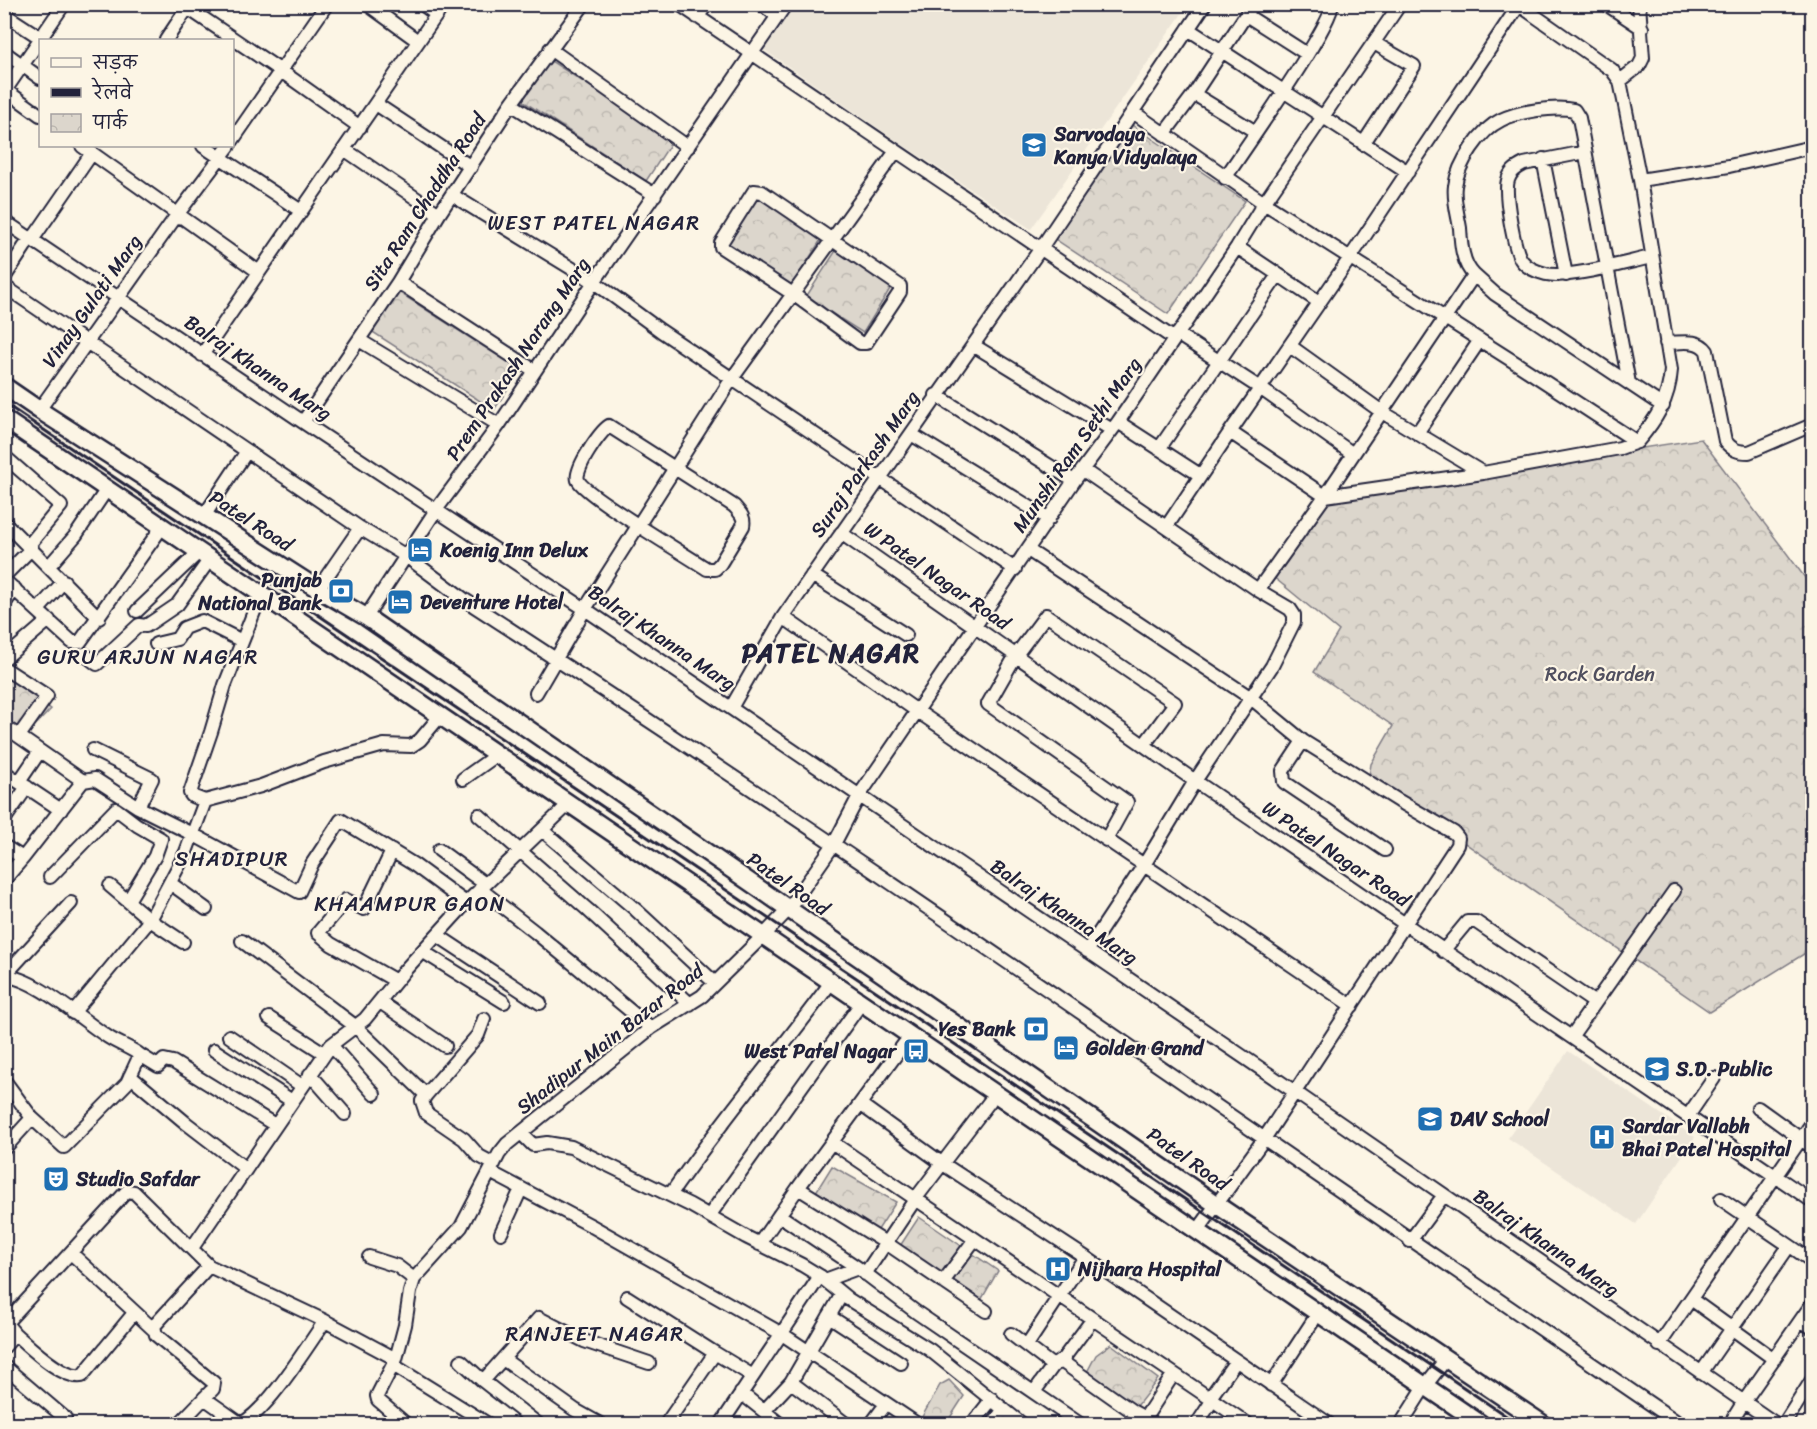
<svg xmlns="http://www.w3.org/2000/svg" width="1817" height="1429" font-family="Sriracha,'Playpen Sans Deva',sans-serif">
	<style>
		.built { fill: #ece5d8 }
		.park { fill: url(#park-crowns); stroke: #7f7c84; stroke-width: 1.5 }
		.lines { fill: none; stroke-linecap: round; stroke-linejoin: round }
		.minor-casing { stroke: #22223b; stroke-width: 16 }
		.secondary-casing { stroke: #22223b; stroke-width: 21 }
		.minor { stroke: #fcf5e5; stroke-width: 12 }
		.secondary { stroke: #fcf5e5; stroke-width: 16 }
		.rail { stroke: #22223b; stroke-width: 3 }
		.labels { text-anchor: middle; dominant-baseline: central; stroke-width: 4.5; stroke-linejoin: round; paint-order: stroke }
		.poi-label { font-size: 20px; font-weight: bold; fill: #22223b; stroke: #fcf5e5; text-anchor: start }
		.street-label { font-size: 20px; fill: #22223b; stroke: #fcf5e5 }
		.park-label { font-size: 20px; fill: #504f5f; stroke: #fcf5e5 }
		.neighbourhood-label { font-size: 21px; letter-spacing: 1.5px; fill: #22223b; stroke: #fcf5e5 }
		.district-label { font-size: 26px; font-weight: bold; letter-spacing: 1.5px; fill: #22223b; stroke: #fcf5e5 }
	</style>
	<defs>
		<pattern id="park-crowns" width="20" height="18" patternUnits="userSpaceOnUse" patternTransform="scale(1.5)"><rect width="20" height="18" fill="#dcd6cc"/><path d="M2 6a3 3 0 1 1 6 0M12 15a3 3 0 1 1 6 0" fill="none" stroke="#bcb7b0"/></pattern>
	</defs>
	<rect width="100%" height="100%" fill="#fcf5e5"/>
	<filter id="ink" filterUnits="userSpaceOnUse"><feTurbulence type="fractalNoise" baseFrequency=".0167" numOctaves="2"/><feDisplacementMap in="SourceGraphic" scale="12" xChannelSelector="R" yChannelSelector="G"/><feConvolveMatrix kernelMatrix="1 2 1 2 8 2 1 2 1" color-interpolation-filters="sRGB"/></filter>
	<g filter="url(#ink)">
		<path class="built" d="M785 5H1188L1031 229 897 141 757 45Z
			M1568 1051 1695 1137 1636 1224 1508 1138Z"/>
		<path class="park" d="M548 59 673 140 646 181 521 100Z
			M1132 125 1245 201 1168 314 1055 239Z
			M758 194 824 235 791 287 725 246Z
			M837 249 893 284 863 333 806 297Z
			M394 289 520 370 494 410 368 329Z
			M1701 439 1812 587V949L1710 1012 1369 777 1371 764 1393 726 1314 672 1339 631 1266 571 1325 496Z
			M4 675 51 709 26 735 5 721Z
			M832 1166 896 1202 876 1233 814 1195Z
			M919 1217 998 1271 980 1302 898 1249Z
			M1111 1344 1158 1379 1134 1410 1086 1374 1096 1355Z
			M949 1380 964 1396 946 1424H918L940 1385Z"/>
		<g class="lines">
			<defs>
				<path id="minor" d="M182 4 281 71 360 127
					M367 4 418 41
					M422 4 437 15
					M679 4 1173 338
					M761 4 778 16
					M1606 4 1642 28
					M4 14 44 40
					M1246 15 1307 54
					M697 17 707 4
					M1188 29 1408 172
					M166 40 190 4
					M550 49 688 147
					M4 52 40 78
					M1620 81 1639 66 1643 58 1639 4
					M4 89 40 115
					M4 92 64 4
					M1194 94 1256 132
					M376 104 471 167
					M511 104 655 195
					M1133 112 1264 203 1519 365 1637 442C1656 420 1669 400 1671 370L1640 180 1620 81 1612 70 1518 4
					M1164 134 1194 94 1253 4
					M232 141 327 4
					M1363 144 1414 66 1374 43
					M82 146 259 272
					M203 146 301 211
					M344 149 439 214
					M1585 152 1524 164C1516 168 1510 172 1508 180 1504 193 1514 251 1522 261 1528 269 1538 272 1546 274 1569 279 1627 262 1652 257
					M1543 159 1566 275
					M1225 178C1241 154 1334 23 1332 4
					M1640 180 1729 166 1812 147
					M754 191 762 192 900 286V292L866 343H860L793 294 721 247V243Z
					M452 195 594 282 661 331 1015 569
					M4 221 303 422 585 609 1295 1092 1776 1424
					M32 240 92 153
					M1237 247 1319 302
					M1474 275C1462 263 1461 244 1460 228 1458 215 1453 199 1455 186 1458 163 1480 130 1501 120 1519 111 1555 106 1574 110L1579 118 1629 383
					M4 278 25 246
					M398 282 535 371
					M4 286 360 528 406 556 465 600C876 866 1276 1149 1680 1424
					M1177 334 1260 388 1353 454
					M359 340 499 425
					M1666 343C1681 343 1698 338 1707 351L1725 441C1732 450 1738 452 1749 452L1812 425
					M973 345 1112 430
					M1290 346 1382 412 1483 473
					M202 355 444 4
					M936 395 1074 481
					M39 410 177 215 229 146
					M303 422 398 282 439 214 511 104 584 4
					M1118 422 1200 475
					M609 426 734 506C740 513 745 517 743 526L720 564 715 569H707C688 556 583 494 578 480 574 469 600 432 609 426Z
					M1230 432 1325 496 1474 275 1495 294 1663 406
					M1417 433 1480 340
					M911 434 1049 519
					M1159 449 1278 275
					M4 456 61 506 29 545
					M1083 470 1258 590 1290 609 1294 615V622L1272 666 1195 781 1144 865 1087 951
					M204 516 247 451
					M4 522 99 618
					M1167 526 1230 432 1350 258 1519 5
					M841 533 1195 781 1812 1201
					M1028 550 1251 698 1303 741 1399 801 1454 833 1458 838 1457 845 1264 1139 1198 1230
					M49 566 76 535 107 489
					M812 575 906 635
					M4 576 32 548
					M4 580 72 642H80L162 527
					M318 589 360 528
					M1258 590 1325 496 1483 473 1620 448 1637 442
					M4 604 15 589
					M38 610 64 581
					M137 611 199 552
					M366 617 436 510 499 425 594 282 786 4
					M783 617 917 711 1352 1006
					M156 644 177 639 184 628 202 621 242 641
					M84 654 97 664 139 625 146 626 177 605 210 559
					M4 659 49 620
					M4 668 47 696 19 736
					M536 693 585 609 731 380 896 151
					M731 708 783 617 1041 248 1205 4
					M4 726 83 781
					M1303 741 1283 771 1284 782 1385 850
					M93 750 152 779 138 807
					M4 772 61 810
					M463 779 498 754
					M19 782 40 751
					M205 801 261 786 324 762 384 745 411 746 420 740 441 715
					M479 815 588 910 690 1004
					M4 820 27 787
					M542 830 636 910 715 983
					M1106 840 1127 802 988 704 1016 655 1046 615 1175 703 1144 745
					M4 846 23 858 4 880
					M439 850 485 884
					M392 851 364 909 346 900 318 933 331 944 396 981
					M23 858 83 781 95 779 138 807 194 835 299 892 312 864 341 820 413 864 466 903
					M50 877 116 809 137 825 161 839 155 856 128 901
					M170 883 206 909
					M110 886 150 920 183 942
					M480 889 535 932 651 1028
					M437 935 540 1003
					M242 941 355 1026 426 1095
					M422 951 504 1002
					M1443 951 1467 922H1476L1595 1003
					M4 976C33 976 83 1021 108 1037 117 1043 133 1049 140 1055L127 1083 64 1147 32 1118 4 1080
					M4 976 71 903
					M380 1002 445 1046
					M73 1013 150 920 186 852 205 801 192 796 190 793 211 732 225 685 261 594
					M269 1018 324 1053
					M484 1019 478 1035 426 1095 422 1101 426 1113 464 1139 479 1156 494 1164
					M229 1036 302 1086
					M1571 1037 1674 891
					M904 1044 798 1188 886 1243 986 1311
					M331 1045 374 1094
					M214 1050 292 1101
					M140 1055 158 1066 164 1060 173 1062 275 1125
					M310 1074 345 1114
					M130 1076 186 1123 246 1169
					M860 1104 943 1164 1085 1257 1329 1424
					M1758 1108 1812 1147
					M1688 1116 1714 1078
					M521 1133 533 1145 547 1143 571 1147 690 1205 746 1237 802 1265 820 1276
					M833 1143 1248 1424
					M4 1149 32 1118
					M490 1172 590 1225 782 1334 917 1424
					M670 1195C721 1121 779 1053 832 981
					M1721 1199 1812 1261
					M779 1215 858 1268 916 1312 1080 1424
					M709 1216 862 1002
					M501 1233 521 1189
					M1410 1241 1444 1195
					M759 1244 798 1188
					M192 1248 331 1045 365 1019 405 970 466 903 570 803
					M71 1253 153 1329
					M369 1257 397 1266 414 1279
					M865 1274 916 1198 990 1101
					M825 1280 858 1268
					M943 1282 975 1239
					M627 1297 715 1353
					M1691 1299 1774 1359
					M829 1316 901 1363
					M1801 1320 1812 1328
					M5 1324 127 1191 134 1192 209 1266
					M15 1334C29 1346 63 1380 82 1376L134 1313
					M1011 1334 1053 1366
					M1027 1345 1085 1257
					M1659 1345 1812 1123
					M4 1347 15 1334 10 1328
					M503 1359 575 1410 600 1424
					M461 1361 483 1381 538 1424
					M1061 1361 1132 1411 1145 1418 1173 1375
					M393 1365 488 1424
					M4 1366 65 1418 61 1424
					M1701 1373 1789 1246
					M483 1381 539 1318 584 1341 649 1363
					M791 1382 846 1424
					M1271 1385 1313 1321
					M1034 1392 1053 1366 1063 1359 1092 1320
					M741 1393 780 1424
					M204 1398 241 1424C268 1410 306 1348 325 1321
					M1209 1399 1236 1361
					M764 1411 791 1382 842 1294
					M179 1424 213 1389 214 1383 156 1335 154 1326 209 1266 325 1321 396 1359
					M406 1424 378 1400 377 1396 396 1359 405 1325 410 1292 414 1279 461 1227 499 1154 507 1144 651 1028 702 996 764 935 788 910 834 844 859 796 1074 481 1118 422 1237 247 1264 203 1400 4
					M666 1424 715 1353 753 1376
					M721 1424 820 1276 848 1299 930 1350 1022 1424
					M871 1424 886 1404
					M972 1424 992 1399
					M993 1424 1004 1409
					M1197 1424 1212 1401
					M1401 1424 1425 1386 1446 1359
					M1730 1424 1743 1403 1812 1304
					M1784 1424 1812 1380"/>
				<path id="secondary" d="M4 386 39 410 318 589 366 617 1217 1205 1543 1424
					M4 419 1481 1424"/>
			</defs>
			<use href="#minor" class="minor-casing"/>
			<use href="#secondary" class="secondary-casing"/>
			<use href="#minor" class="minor"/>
			<use href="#secondary" class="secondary"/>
			<path class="rail" d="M4 403 1518 1424"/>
		</g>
	</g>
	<defs>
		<symbol id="school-square" viewBox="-11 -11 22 22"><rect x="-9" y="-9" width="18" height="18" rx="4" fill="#1f6fb2" stroke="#fcf5e5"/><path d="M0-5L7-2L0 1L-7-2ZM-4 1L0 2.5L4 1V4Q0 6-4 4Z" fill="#fff"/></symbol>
		<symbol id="hotel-square" viewBox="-11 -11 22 22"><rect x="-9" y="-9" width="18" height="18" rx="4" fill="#1f6fb2" stroke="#fcf5e5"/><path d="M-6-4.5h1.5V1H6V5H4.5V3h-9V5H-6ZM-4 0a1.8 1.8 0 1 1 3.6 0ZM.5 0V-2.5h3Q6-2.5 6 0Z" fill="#fff"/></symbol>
		<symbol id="bank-square" viewBox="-11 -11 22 22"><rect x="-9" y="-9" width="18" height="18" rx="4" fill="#1f6fb2" stroke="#fcf5e5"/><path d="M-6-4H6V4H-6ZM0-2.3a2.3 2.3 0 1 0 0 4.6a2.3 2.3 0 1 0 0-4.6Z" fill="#fff"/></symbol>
		<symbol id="bus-square" viewBox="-11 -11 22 22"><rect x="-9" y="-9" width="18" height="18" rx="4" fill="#1f6fb2" stroke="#fcf5e5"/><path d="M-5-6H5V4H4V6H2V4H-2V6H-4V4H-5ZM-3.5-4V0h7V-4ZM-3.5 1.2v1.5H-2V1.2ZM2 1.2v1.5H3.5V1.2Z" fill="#fff"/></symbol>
		<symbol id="hospital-square" viewBox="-11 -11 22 22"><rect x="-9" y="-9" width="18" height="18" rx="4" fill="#1f6fb2" stroke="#fcf5e5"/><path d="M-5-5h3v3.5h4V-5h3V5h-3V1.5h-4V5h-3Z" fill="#fff"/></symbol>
		<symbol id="theatre-square" viewBox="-11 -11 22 22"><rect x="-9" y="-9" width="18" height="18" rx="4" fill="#1f6fb2" stroke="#fcf5e5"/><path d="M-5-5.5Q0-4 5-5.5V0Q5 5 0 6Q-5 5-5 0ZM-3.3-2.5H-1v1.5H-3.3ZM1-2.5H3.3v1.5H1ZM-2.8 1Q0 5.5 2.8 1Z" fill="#fff"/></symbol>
	</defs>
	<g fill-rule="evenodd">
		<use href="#school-square" x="1019" y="130" width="30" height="30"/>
		<use href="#hotel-square" x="405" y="535" width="30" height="30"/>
		<use href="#bank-square" x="326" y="576" width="30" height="30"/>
		<use href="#hotel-square" x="385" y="587" width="30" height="30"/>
		<use href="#bank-square" x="1021" y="1014" width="30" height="30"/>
		<use href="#hotel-square" x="1051" y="1033" width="30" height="30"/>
		<use href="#bus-square" x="901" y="1036" width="30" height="30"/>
		<use href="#school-square" x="1642" y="1054" width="30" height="30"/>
		<use href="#school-square" x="1415" y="1104" width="30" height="30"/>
		<use href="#hospital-square" x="1587" y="1122" width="30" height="30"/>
		<use href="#theatre-square" x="41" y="1164" width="30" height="30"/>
		<use href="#hospital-square" x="1043" y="1254" width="30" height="30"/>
	</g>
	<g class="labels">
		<g class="poi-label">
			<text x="1054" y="134">Sarvodaya<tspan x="1054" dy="23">Kanya Vidyalaya</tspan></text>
			<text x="440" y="550">Koenig Inn Delux</text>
			<text x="322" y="580" text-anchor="end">Punjab<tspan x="322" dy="23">National Bank</tspan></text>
			<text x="420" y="602">Deventure Hotel</text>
			<text x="1016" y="1029" text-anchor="end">Yes Bank</text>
			<text x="1086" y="1048">Golden Grand</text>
			<text x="896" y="1051" text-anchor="end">West Patel Nagar</text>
			<text x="1676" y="1069">S.D. Public</text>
			<text x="1450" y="1119">DAV School</text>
			<text x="1622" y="1126">Sardar Vallabh<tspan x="1622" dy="23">Bhai Patel Hospital</tspan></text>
			<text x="76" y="1179">Studio Safdar</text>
			<text x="1078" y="1269">Nijhara Hospital</text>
		</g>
		<g class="street-label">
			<text transform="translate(425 202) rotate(-57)">Sita Ram Chaddha Road</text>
			<text transform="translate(92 301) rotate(-55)">Vinay Gulati Marg</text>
			<text transform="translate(518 359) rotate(-56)">Prem Prakash Narang Marg</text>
			<text transform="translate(258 368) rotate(34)">Balraj Khanna Marg</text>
			<text transform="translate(1077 445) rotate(-55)">Munshi Ram Sethi Marg</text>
			<text transform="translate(865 464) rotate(-55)">Suraj Parkash Marg</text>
			<text transform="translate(251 521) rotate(33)">Patel Road</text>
			<text transform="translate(937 576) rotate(35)">W Patel Nagar Road</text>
			<text transform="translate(662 638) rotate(34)">Balraj Khanna Marg</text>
			<text transform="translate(1336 854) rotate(34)">W Patel Nagar Road</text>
			<text transform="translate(788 884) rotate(35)">Patel Road</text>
			<text transform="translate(1064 912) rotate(34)">Balraj Khanna Marg</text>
			<text transform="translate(610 1039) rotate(-38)">Shadipur Main Bazar Road</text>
			<text transform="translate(1188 1159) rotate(35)">Patel Road</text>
			<text transform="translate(1546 1243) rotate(35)">Balraj Khanna Marg</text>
		</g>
		<g class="park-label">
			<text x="1600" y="674">Rock Garden</text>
		</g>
		<g class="neighbourhood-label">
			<text x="594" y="223">WEST PATEL NAGAR</text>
			<text x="148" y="657">GURU ARJUN NAGAR</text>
			<text x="232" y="859">SHADIPUR</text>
			<text x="410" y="904">KHAAMPUR GAON</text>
			<text x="595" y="1334">RANJEET NAGAR</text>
		</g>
		<g class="district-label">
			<text x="831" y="653">PATEL NAGAR</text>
		</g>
	</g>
	<rect width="1817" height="1429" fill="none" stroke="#fcf5e5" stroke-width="24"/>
	<rect x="12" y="12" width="1793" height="1405" fill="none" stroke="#22223b" stroke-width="2" filter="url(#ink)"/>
	<rect x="39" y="39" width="195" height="108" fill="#fcf5e5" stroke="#a5a1a1" stroke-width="1.5"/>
	<rect x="51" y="58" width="30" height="9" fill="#fcf5e5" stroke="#a5a1a1" stroke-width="1.5"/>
	<text x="93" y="69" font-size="18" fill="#22223b">सड़क</text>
	<rect x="51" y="88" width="30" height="9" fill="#22223b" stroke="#a5a1a1" stroke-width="1.5"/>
	<text x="93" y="99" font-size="18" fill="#22223b">रेलवे</text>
	<rect x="51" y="114" width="30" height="18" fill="url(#park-crowns)" stroke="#a5a1a1" stroke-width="1.5"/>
	<text x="93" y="129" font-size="18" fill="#22223b">पार्क</text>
</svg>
